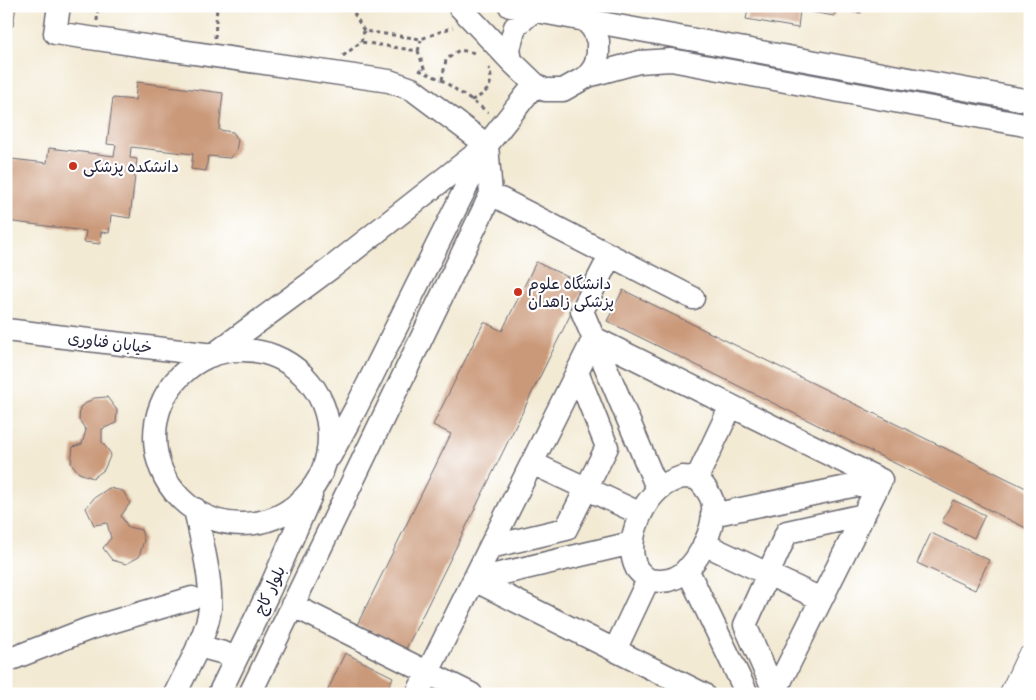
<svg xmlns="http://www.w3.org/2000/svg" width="1036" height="700" font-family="'Patrick Hand','Playpen Sans Arabic',sans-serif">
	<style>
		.building { fill: #ca9979 }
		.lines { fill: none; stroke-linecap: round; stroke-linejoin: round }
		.minor-casing { stroke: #6b6871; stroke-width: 25 }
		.highway-casing { stroke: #6b6871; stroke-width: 30 }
		.path { stroke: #6b6871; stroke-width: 3; stroke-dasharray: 4 4; stroke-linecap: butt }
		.minor { stroke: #fff; stroke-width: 22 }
		.highway { stroke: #fff; stroke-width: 28 }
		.poi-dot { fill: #c8321e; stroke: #fff; stroke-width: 2 }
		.labels { text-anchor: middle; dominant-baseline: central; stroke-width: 4.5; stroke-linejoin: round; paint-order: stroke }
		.poi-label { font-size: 16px; fill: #22223b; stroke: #fff; text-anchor: start }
		.street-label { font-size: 16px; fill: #22223b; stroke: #fff }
	</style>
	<rect width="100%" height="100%" fill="#fff"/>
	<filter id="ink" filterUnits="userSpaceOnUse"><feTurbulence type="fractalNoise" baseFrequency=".02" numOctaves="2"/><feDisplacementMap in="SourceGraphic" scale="10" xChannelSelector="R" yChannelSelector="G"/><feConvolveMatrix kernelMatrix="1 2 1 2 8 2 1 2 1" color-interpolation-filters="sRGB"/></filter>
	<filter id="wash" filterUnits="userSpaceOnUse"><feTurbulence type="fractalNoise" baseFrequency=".0096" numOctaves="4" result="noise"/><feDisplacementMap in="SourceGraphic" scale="20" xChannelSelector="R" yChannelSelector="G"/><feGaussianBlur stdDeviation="1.12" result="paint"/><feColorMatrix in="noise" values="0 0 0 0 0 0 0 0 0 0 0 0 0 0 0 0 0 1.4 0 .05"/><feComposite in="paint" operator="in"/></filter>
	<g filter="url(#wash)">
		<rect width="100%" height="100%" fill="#f3ead4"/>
		<g id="blocks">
			<path class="building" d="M6 6H16L13 26 6 25Z
				M726 6H862L861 13 836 9 834 16 800 10 798 28 746 19 748 10Z
				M137 82 223 93 219 130 233 132 238 140 236 151 230 158 208 156 206 171 191 169 193 154 131 147 130 158 137 159 130 218 111 215 109 233 101 232 100 244 84 242 86 231 6 221V192L11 159 47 163 49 148 114 156 116 145 107 144 113 98 135 100Z
				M536 262 585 285 406 649 357 625 451 434 433 425 484 322 502 331Z
				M623 290 1030 490V530L607 321Z
				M107 397 117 410 116 423 102 429V442L111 454 104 470 93 478 79 473 71 463 73 447 82 444 86 430 79 420 80 407 94 398Z
				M109 488 123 491 130 503 121 516 128 527 141 530 144 540 139 557 126 564 112 560 103 548 111 538 107 523 94 525 86 508 94 498Z
				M953 500 985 515 974 538 942 522Z
				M931 533 989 560 975 590 917 563Z
				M345 653 393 677 385 694H326Z"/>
		</g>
	</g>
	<g filter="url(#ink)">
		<use href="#blocks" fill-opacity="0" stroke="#6b6871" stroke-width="1"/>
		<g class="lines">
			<defs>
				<path id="minor" d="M59 6 55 33 389 81 412 89 487 145 491 194 250 694
					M459 6 511 61
					M510 6 585 20 593 29 598 41V54L595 66 588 76 563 90H545L537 86 511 61 509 49 515 27 532 12
					M585 20 1030 101
					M588 76 639 62 671 60 1030 126
					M491 194 693 298
					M610 256 582 311 658 490
					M6 330 213 355 331 268 487 145
					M594 338 881 480
					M155 437a87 87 0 1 1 174 0a87 87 0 1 1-174 0Z
					M330 456 356 408 487 145 535 84
					M532 463 641 514
					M682 477 697 478C703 485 709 491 712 500 718 525 698 567 675 578 666 582 658 581 648 580 645 577 640 573 637 569 624 545 640 507 658 490 665 483 673 480 682 477Z
					M697 478 731 406
					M712 515 881 480
					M704 544 821 599
					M490 547 566 529 607 447 577 372
					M687 569 747 694
					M474 580 703 694
					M474 580 632 543
					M292 605 471 694
					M198 646 224 653 235 661
					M615 650 648 580
					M6 661 88 629 192 598
					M775 693 745 625 787 532 864 515
					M175 694C186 671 208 633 210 608 212 579 201 538 195 509
					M219 694 269 591 311 495
					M417 694 594 338
					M774 694 881 480"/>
				<path id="highway" d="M1014 694 1030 660"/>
			</defs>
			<use href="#minor" class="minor-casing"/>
			<use href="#highway" class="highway-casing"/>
			<path class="path" d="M350 6 364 31 421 39 453 27
				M97 21 98 6
				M215 38 217 6
				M361 42 364 31
				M418 51 421 40
				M343 56 361 42 418 51 425 71
				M419 70 442 80 488 112
				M442 80 446 60 459 50 476 53
				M471 100C486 95 495 85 489 68"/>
			<use href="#minor" class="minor"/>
			<use href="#highway" class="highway"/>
		</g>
	</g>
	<g class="poi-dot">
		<circle cx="73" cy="166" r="5"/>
		<circle cx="518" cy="292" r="5"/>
	</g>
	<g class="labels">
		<g class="poi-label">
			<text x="83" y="166">دانشکده پزشکی</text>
			<text x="528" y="283">دانشگاه علوم<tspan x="528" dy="18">پزشکی زاهدان</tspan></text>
		</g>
		<g class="street-label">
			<text transform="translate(110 342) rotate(7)">خیابان فناوری</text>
			<text transform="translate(269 590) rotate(-65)">بلوار کاج</text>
		</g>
	</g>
	<rect width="1036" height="700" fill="none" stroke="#fff" stroke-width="25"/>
</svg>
